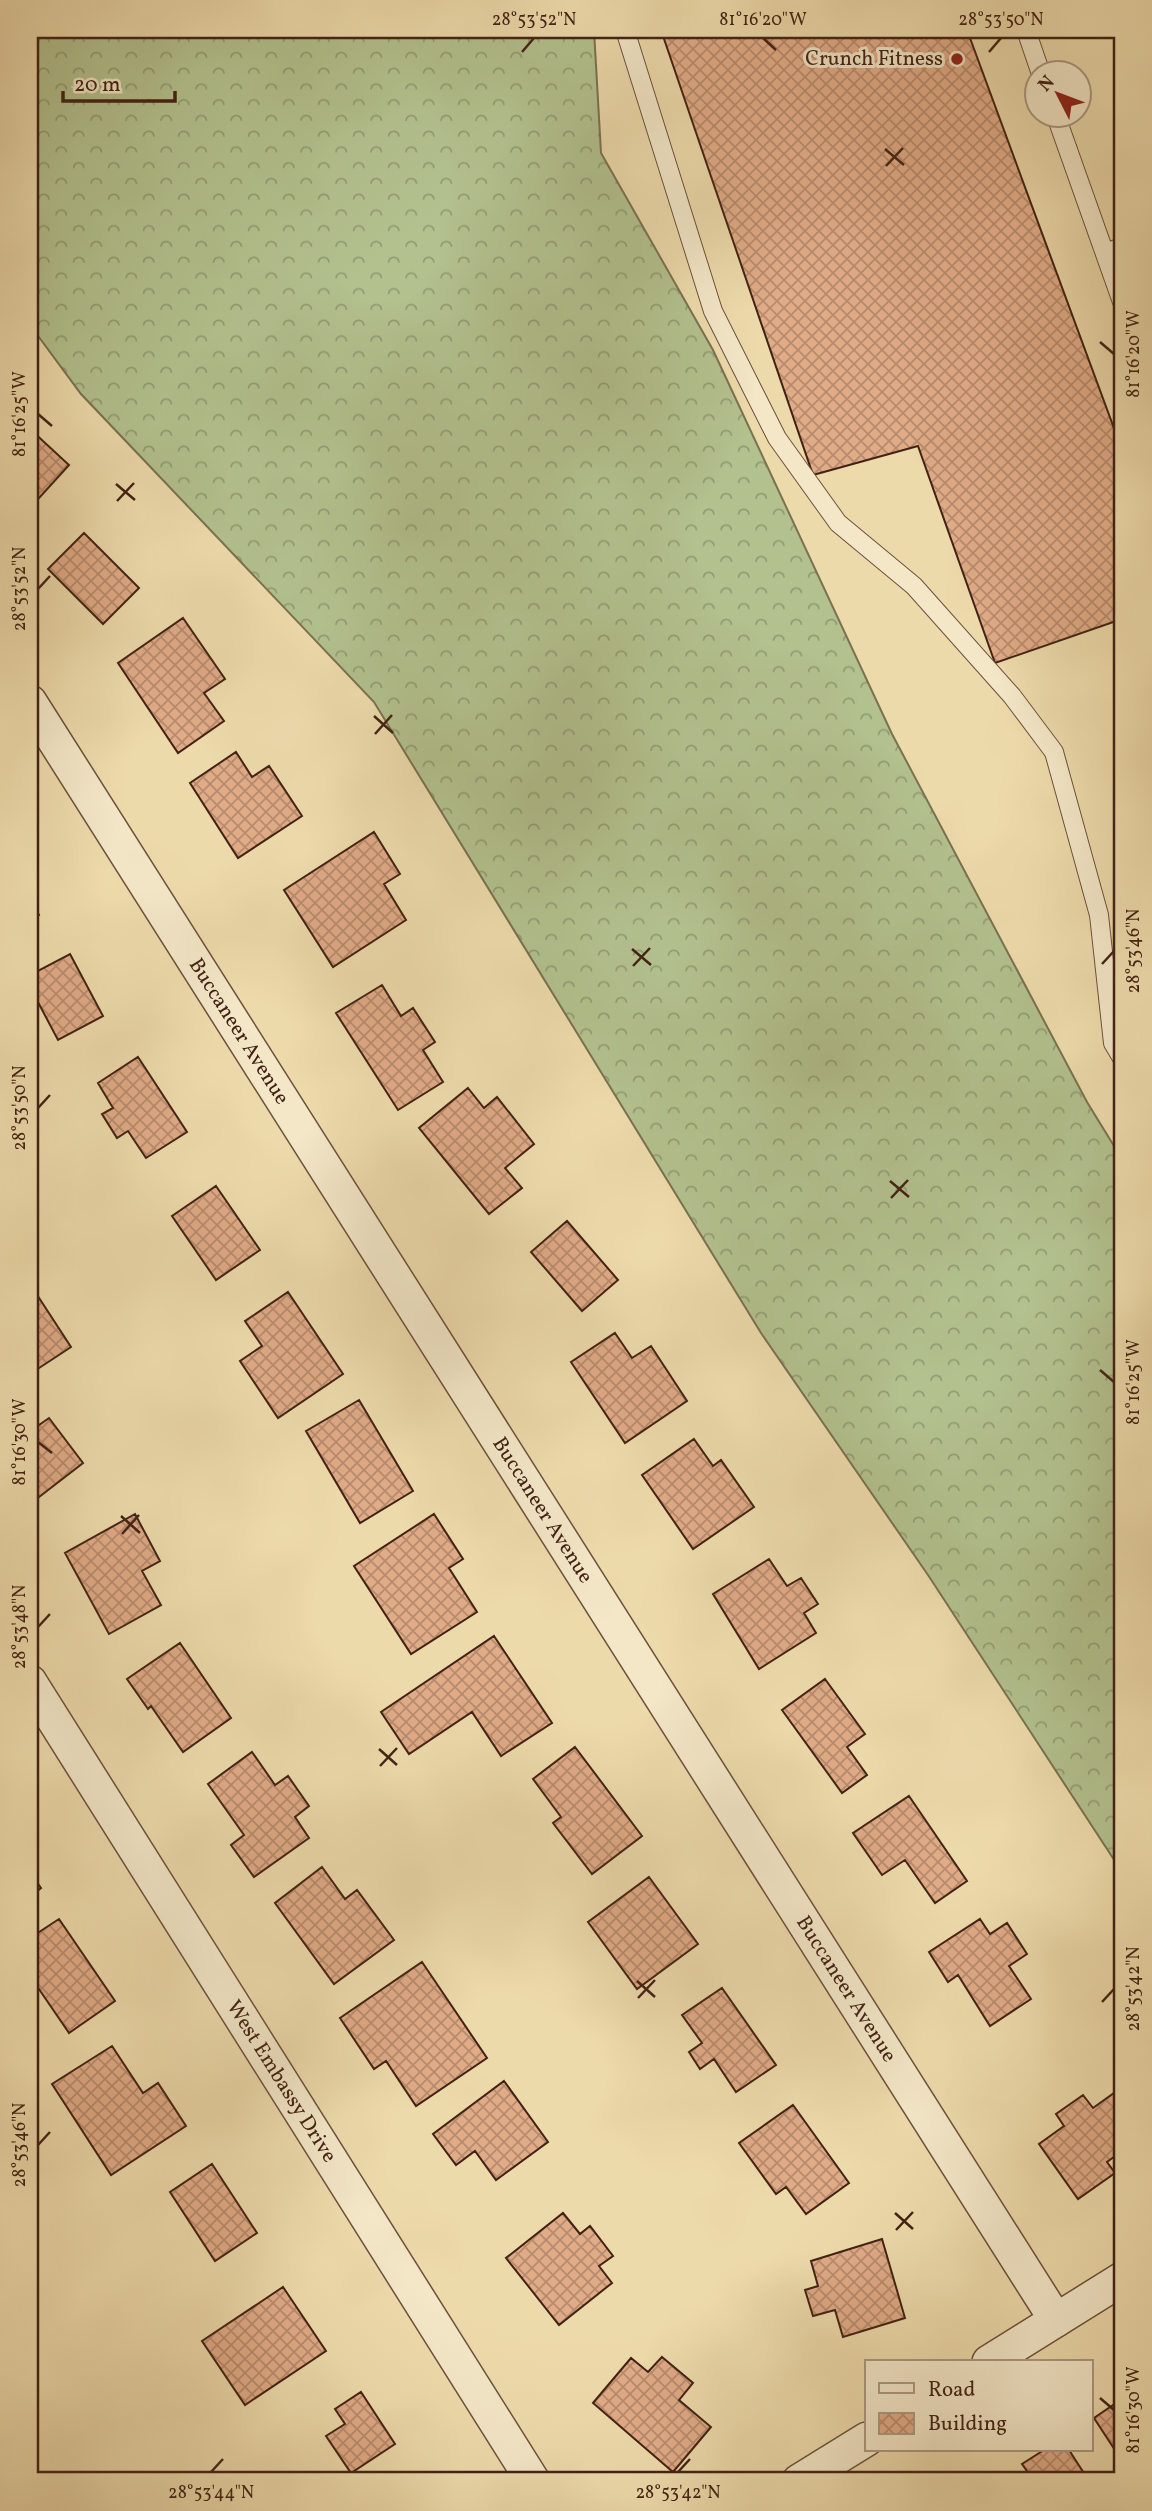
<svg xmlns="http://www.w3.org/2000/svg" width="1152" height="2511" font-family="Vollkorn,serif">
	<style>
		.forest { fill: url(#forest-crowns); stroke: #7a7251; stroke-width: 2 }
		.building { fill: url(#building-cross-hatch); stroke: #422214; stroke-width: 2 }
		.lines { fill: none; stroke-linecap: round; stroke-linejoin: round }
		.service-casing { stroke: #6d503a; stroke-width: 20 }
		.minor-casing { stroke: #6d503a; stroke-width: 36 }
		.service { stroke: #f3e7c8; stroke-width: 18 }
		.minor { stroke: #f3e7c8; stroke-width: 33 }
		.ticks { fill: none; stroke: #422214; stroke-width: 2.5 }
		.poi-dot { fill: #8f2418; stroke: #f3e7c8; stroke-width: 2.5 }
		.labels { text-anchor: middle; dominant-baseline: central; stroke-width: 6; stroke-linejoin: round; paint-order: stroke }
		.poi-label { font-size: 21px; fill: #422214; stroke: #f3e7c8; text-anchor: end }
		.street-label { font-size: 21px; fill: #422214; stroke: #f3e7c8 }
		.neatline { fill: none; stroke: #422214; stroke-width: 2.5 }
		.ticks-label { font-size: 18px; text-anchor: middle; fill: #422214 }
	</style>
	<defs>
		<pattern id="forest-crowns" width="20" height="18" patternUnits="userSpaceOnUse" patternTransform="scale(1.75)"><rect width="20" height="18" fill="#b2c18e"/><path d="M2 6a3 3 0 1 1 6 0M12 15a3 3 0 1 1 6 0" fill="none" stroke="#929c73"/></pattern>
		<pattern id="building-cross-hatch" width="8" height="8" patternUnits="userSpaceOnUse" patternTransform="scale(1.75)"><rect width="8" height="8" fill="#e0ab87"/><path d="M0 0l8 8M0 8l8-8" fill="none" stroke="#b78b6d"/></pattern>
	</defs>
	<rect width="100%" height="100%" fill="#eddaab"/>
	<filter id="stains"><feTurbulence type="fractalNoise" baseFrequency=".00286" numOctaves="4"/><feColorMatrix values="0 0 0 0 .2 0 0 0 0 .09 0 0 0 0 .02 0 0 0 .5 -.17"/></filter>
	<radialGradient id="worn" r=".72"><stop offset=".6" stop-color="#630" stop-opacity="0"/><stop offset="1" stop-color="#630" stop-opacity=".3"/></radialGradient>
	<path class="forest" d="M30 30H594L601 153 713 350 892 734 1087 1102 1122 1159V1872L928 1575 761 1333 374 702 81 394 30 325Z"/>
	<path class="building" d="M661 30H967L1122 450V619L995 663 918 446 813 475Z
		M30 429 69 465 30 508Z
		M84 533 139 588 103 624 48 569Z
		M183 618 225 679 204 693 224 721 178 753 118 663Z
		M236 752 252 777 269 766 302 816 238 858 190 783Z
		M374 832 400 874 384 884 406 920 333 967 284 890Z
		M30 901 39 915 30 921Z
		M70 954 103 1016 58 1040 30 987V975Z
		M382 985 401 1016 413 1008 435 1042 423 1050 443 1082 398 1110 336 1013Z
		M138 1057 187 1132 146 1158 128 1131 117 1138 102 1114 113 1108 98 1083Z
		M468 1088 484 1108 497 1097 534 1144 505 1168 522 1188 489 1214 419 1128Z
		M216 1186 260 1250 216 1280 172 1216Z
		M567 1221 618 1280 582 1311 531 1252Z
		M30 1284 71 1347 30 1374Z
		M288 1292 343 1374 278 1418 240 1361 262 1346 245 1321Z
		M615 1333 632 1358 651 1346 687 1401 625 1443 571 1362Z
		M359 1400 413 1491 360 1523 306 1431Z
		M30 1418 36 1427 49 1418 83 1463 30 1504Z
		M694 1439 713 1466 721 1460 754 1507 693 1549 642 1475Z
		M135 1514 160 1561 142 1571 161 1605 109 1634 65 1553Z
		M434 1514 463 1559 449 1568 477 1612 411 1654 354 1566Z
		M769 1559 787 1586 801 1578 818 1604 804 1613 816 1633 759 1669 713 1594Z
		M494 1636 552 1723 501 1756 472 1712 409 1754 381 1712Z
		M180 1643 231 1718 183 1752 151 1706 148 1709 127 1679Z
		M825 1679 865 1734 847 1747 867 1775 842 1793 782 1710Z
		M575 1747 642 1836 592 1874 553 1823 561 1817 533 1779Z
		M252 1752 275 1785 288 1776 309 1806 295 1817 309 1838 254 1877 231 1845 244 1835 208 1784Z
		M909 1796 967 1881 935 1903 905 1860 882 1875 853 1833Z
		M322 1867 345 1899 357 1890 394 1940 334 1984 275 1903Z
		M30 1872 41 1888 30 1897Z
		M649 1877 698 1944 637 1989 588 1922Z
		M59 1919 115 2001 69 2033 30 1976V1938Z
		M980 1919 990 1934 1007 1923 1027 1954 1009 1966 1031 1999 990 2026 958 1975 948 1982 929 1952Z
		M422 1962 487 2058 416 2106 386 2061 374 2069 340 2018Z
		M722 1988 776 2065 736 2092 714 2059 700 2069 689 2052 702 2043 682 2015Z
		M112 2046 143 2093 158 2083 186 2126 111 2175 52 2084Z
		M504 2081 548 2142 496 2180 475 2151 456 2165 433 2134Z
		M1114 2093 1122 2105V2151L1107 2162 1115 2173 1078 2199 1039 2144 1064 2126 1056 2114 1083 2095 1093 2108Z
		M793 2105 849 2183 806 2214 786 2187 776 2194 739 2143Z
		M212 2164 257 2233 215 2261 170 2192Z
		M563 2213 580 2234 590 2226 613 2256 599 2266 612 2283 559 2325 506 2258Z
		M882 2239 905 2318 843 2337 835 2310 813 2316 805 2290 818 2286 811 2261Z
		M283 2287 326 2351 245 2405 202 2341Z
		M662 2357 693 2383 679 2400 711 2427 673 2472 593 2403 631 2358 648 2372Z
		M361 2392 395 2444 351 2473 326 2436 345 2424 335 2409Z
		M1122 2399V2461L1094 2418Z
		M1044 2450H1069L1089 2481H1034L1022 2464Z"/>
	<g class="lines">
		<defs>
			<path id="service" d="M625 30 713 311 777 438 838 523 914 586 1012 696 1054 752 1099 915 1113 1043 1122 1058
				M1026 30 1041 74
				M1056 116 1122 302
				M1105 253 1122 247"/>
			<g id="minor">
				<path id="s1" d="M30 702 1056 2320"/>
				<path id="s2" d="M30 1682 533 2481"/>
				<path d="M989 2362 1122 2279"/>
				<path d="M799 2481 867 2439"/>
			</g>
		</defs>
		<use href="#service" class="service-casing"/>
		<use href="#minor" class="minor-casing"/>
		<use href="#service" class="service"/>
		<use href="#minor" class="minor"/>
	</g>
	<path class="ticks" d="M763 38 776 50M522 52 534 38M989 52 1001 38M885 149 904 165M886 166 903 148M1100 342 1114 354M38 414 52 426M116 484 135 500M117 501 134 483M38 589 50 576M374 716 393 733M375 734 392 715M632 949 651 965M1102 964 1114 951M633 966 650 948M38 1108 50 1095M890 1181 909 1197M891 1198 908 1180M1100 1370 1114 1382M38 1442 52 1453M121 1516 140 1533M122 1534 139 1515M38 1627 50 1614M379 1749 397 1765M380 1766 397 1748M637 1981 655 1997M638 1998 655 1980M1102 2002 1114 1989M38 2145 50 2132M895 2213 913 2229M896 2230 913 2212M1100 2398 1114 2410M211 2472 223 2459M678 2472 690 2459"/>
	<circle class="poi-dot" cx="957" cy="59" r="7"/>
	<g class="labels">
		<g class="poi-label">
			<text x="943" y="59">Crunch Fitness</text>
		</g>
		<g class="street-label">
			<text stroke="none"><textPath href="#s1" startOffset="390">Buccaneer Avenue</textPath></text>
			<text stroke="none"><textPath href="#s1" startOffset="957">Buccaneer Avenue</textPath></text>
			<text stroke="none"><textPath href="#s1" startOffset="1524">Buccaneer Avenue</textPath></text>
			<text stroke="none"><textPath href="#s2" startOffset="472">West Embassy Drive</textPath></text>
		</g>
	</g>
	<rect width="1152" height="2511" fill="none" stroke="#eddaab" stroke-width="77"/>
	<rect x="865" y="2360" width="228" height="91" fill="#f3e7c8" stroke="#ac9880" stroke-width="2"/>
	<rect x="879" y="2383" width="35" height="10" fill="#f3e7c8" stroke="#ac9880" stroke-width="2"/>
	<text x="928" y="2396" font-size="21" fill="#422214">Road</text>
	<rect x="879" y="2413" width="35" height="21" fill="url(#building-cross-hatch)" stroke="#ac9880" stroke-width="2"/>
	<text x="928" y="2430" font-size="21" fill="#422214">Building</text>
	<g transform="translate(1058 94) rotate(312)"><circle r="33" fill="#f3e7c8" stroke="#ac9880" stroke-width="2"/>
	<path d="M0-5L12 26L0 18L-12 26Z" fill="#8f2418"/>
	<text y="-10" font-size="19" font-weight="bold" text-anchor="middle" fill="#422214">N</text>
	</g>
	<path d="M63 91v10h112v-10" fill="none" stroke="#422214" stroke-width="3.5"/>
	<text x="74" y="91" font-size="21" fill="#422214" stroke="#f3e7c8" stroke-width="5" paint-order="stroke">20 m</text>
	<rect x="38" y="38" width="1076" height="2434" class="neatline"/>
	<g class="ticks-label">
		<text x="534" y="25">28°53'52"N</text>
		<text x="763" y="25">81°16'20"W</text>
		<text x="1001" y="25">28°53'50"N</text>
		<text transform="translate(1133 354) rotate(-90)" y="6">81°16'20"W</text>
		<text transform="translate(19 414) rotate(-90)" y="6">81°16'25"W</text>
		<text transform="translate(19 589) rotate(-90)" y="6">28°53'52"N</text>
		<text transform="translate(1133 951) rotate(-90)" y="6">28°53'46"N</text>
		<text transform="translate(19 1108) rotate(-90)" y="6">28°53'50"N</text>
		<text transform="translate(1133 1382) rotate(-90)" y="6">81°16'25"W</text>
		<text transform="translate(19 1442) rotate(-90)" y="6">81°16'30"W</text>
		<text transform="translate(19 1627) rotate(-90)" y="6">28°53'48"N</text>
		<text transform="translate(1133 1989) rotate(-90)" y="6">28°53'42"N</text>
		<text transform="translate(19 2145) rotate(-90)" y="6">28°53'46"N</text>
		<text transform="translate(1133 2410) rotate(-90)" y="6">81°16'30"W</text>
		<text x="211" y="2498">28°53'44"N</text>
		<text x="678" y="2498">28°53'42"N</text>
	</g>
	<rect width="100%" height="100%" filter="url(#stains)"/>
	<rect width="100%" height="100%" fill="url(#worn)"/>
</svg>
